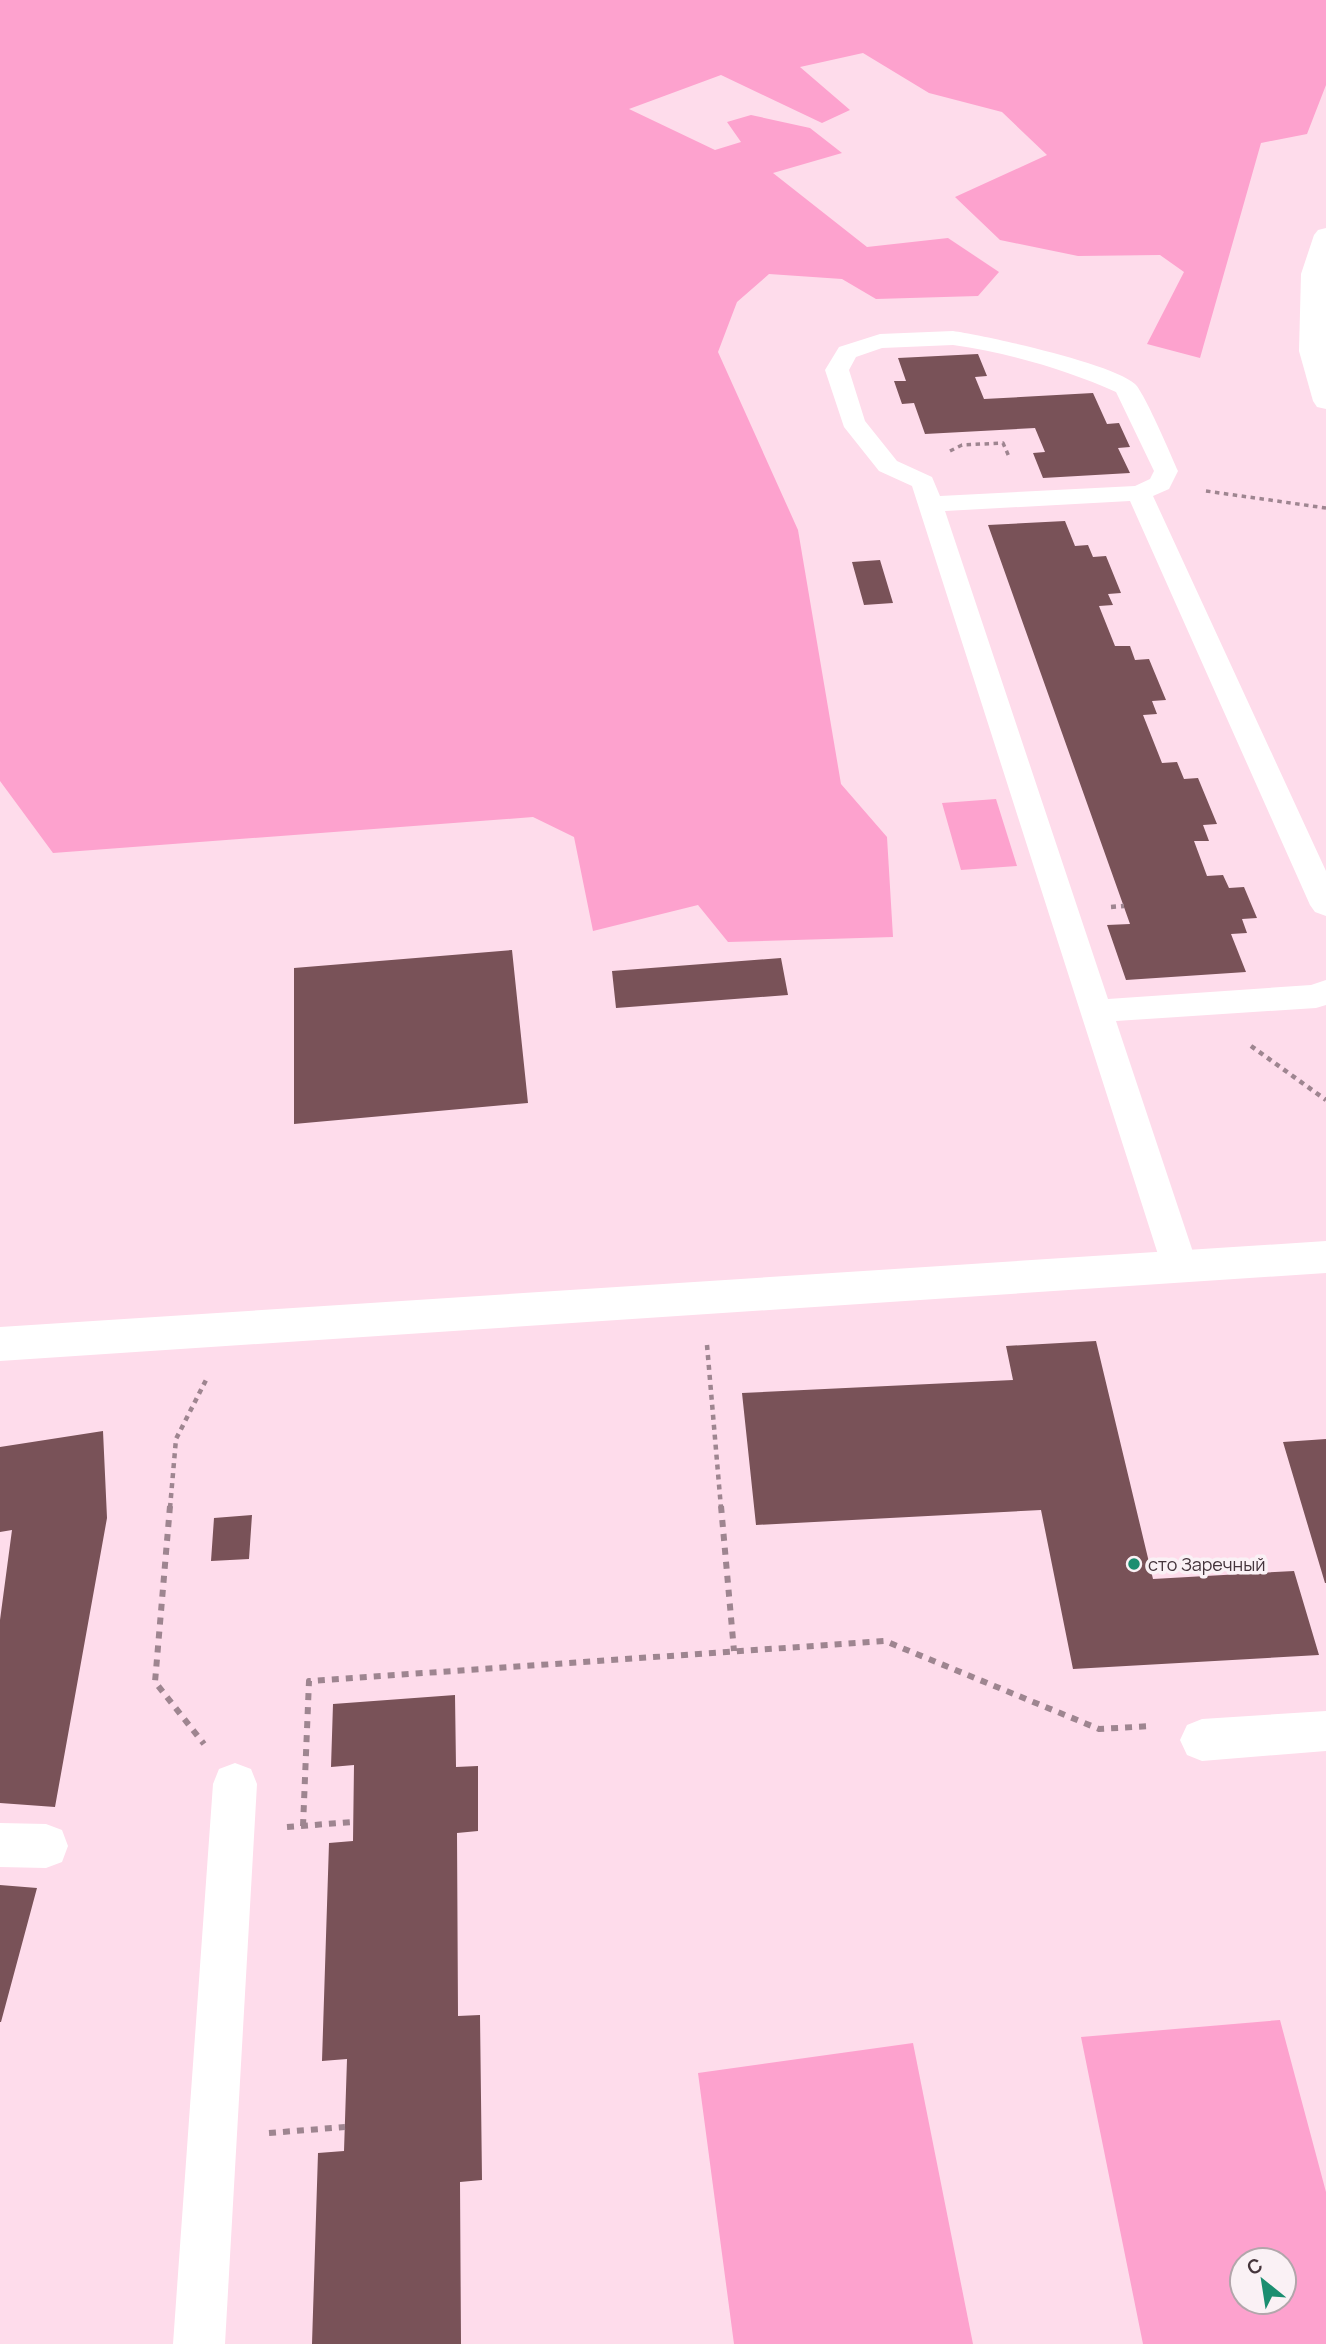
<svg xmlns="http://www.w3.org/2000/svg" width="1326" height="2344" font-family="Manrope,sans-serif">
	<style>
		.green { fill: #fda2ce; fill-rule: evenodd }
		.building { fill: #795258 }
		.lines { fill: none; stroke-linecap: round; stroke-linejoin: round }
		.path-far2 { stroke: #9e8590; stroke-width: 3.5; stroke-dasharray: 4.5 4.5; stroke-linecap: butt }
		.path-far1 { stroke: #9e8590; stroke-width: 4.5; stroke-dasharray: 5 5; stroke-linecap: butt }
		.path { stroke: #9e8590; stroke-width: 6; stroke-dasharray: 7 7; stroke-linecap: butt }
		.service { fill: #fff; fill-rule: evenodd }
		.minor { fill: #fff; fill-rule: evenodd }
		.secondary { fill: #fff; fill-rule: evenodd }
		.poi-dot { fill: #1b8e70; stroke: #faf1f5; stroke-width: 2.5 }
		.labels { text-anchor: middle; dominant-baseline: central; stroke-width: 7; stroke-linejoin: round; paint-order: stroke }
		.poi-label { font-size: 18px; fill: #45353c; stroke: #faf1f5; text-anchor: start }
	</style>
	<rect width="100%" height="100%" fill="#fedceb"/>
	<path class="green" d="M0 0H1326V85L1307 134 1261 143 1200 358 1147 344 1184 272 1160 255 1078 256 1000 240 955 197 1047 155 1002 112 929 93 863 53 800 67 850 110 822 123 721 75 629 109 715 150 741 142 727 122 751 115 810 128 842 153 773 173 867 247 948 238 999 272 978 296 876 299 842 279 769 274 737 302 718 352 798 530 841 784 887 837 893 937 728 942 698 905 593 931 574 837 533 817 53 853 0 781Z
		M996 799 1017 866 961 870 942 803Z
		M1280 2020 1326 2192V2344H1143L1081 2037ZM1242 2260H1284V2302H1242Z
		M913 2043 973 2344H734L698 2073Z"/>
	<path class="building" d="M978 354 987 376 975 377 984 399 1093 393 1107 424 1119 423 1130 447 1118 448 1130 473 1043 478 1033 453 1045 452 1035 428 925 434 914 403 902 404 894 381H906L898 358Z
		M1065 521 1075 546 1088 545 1093 557 1106 556 1121 593 1108 594 1113 605 1099 606 1115 646H1130L1135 660 1149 659 1166 700 1152 701 1157 714 1143 715 1162 763 1177 762 1184 779 1198 778 1217 824 1203 825 1209 841H1194L1207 876 1223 875 1229 888 1244 887 1257 918 1242 919 1247 933 1231 934 1246 972 1126 980 1107 925 1130 924 988 525Z
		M880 560 893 603 864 605 852 562Z
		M512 950 528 1103 294 1124V968Z
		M781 958 788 995 616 1008 612 971Z
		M1096 1341 1153 1579 1294 1571 1319 1655 1073 1669 1041 1510 756 1525 742 1393 1013 1380 1006 1346Z
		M103 1431 107 1518 55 1807 0 1803V1620L12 1530 0 1532V1447Z
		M1326 1439V1583H1325L1283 1442Z
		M252 1515 249 1559 211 1561 214 1518Z
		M455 1695 456 1767 478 1766V1831L457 1833 458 2016 480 2015 482 2180 460 2182 461 2344H312L318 2153 344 2151 347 2059 322 2061 329 1843 353 1841 354 1765 331 1767 333 1704Z
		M0 1885 37 1888 1 2022H0Z"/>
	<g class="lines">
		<path class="path-far2" d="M950 451 962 445 1003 443 1010 459
			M1206 491 1326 508"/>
		<path class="path-far1" d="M1111 907 1124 906
			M1251 1046 1326 1100
			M707 1345 721 1508
			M170 1508 176 1439 206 1380"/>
		<path class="path" d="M170 1506 155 1682 204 1744
			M721 1506 734 1651
			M303 1826 309 1681 885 1641 1099 1729 1152 1726
			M287 1827 353 1822
			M269 2133 345 2127"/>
		<path class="service" d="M953 331C987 336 1112 363 1135 384 1144 392 1171 455 1178 471L1169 489 1153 496 1326 871V916L1315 912 1310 905 1130 501 945 511 1108 999 1311 985 1326 980V1005L1316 1008 1116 1021 1198 1267 1193 1277 1180 1281 1167 1277 1162 1267 912 486 879 471 844 427 825 370 839 347 880 334ZM953 345C1009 353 1065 369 1116 392L1154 471 1150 479 1135 486 940 496 932 477 897 461 865 421 849 370 856 357 882 348Z
			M1326 1711V1751L1202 1761 1187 1755 1180 1740 1187 1725 1202 1719Z
			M235 1763 251 1769 257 1784 225 2344H173L213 1784 219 1769Z
			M0 1823 46 1824 62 1830 68 1846 62 1862 46 1868 0 1867Z"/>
		<path class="minor" d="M1326 1241V1273L0 1361V1327Z"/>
		<path class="secondary" d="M1326 228V409L1317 407 1313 401 1299 351 1301 274 1314 235 1318 230Z"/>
	</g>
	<circle class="poi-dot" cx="1134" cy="1564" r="7"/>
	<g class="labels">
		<g class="poi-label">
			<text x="1148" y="1564">сто Заречный</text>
		</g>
	</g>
	<g transform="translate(1263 2281) rotate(330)"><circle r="33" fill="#faf1f5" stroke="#b2a6ab" stroke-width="2"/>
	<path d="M0-5L12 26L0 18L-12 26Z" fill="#1b8e70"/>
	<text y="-10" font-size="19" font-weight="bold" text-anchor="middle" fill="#45353c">С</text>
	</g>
</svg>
